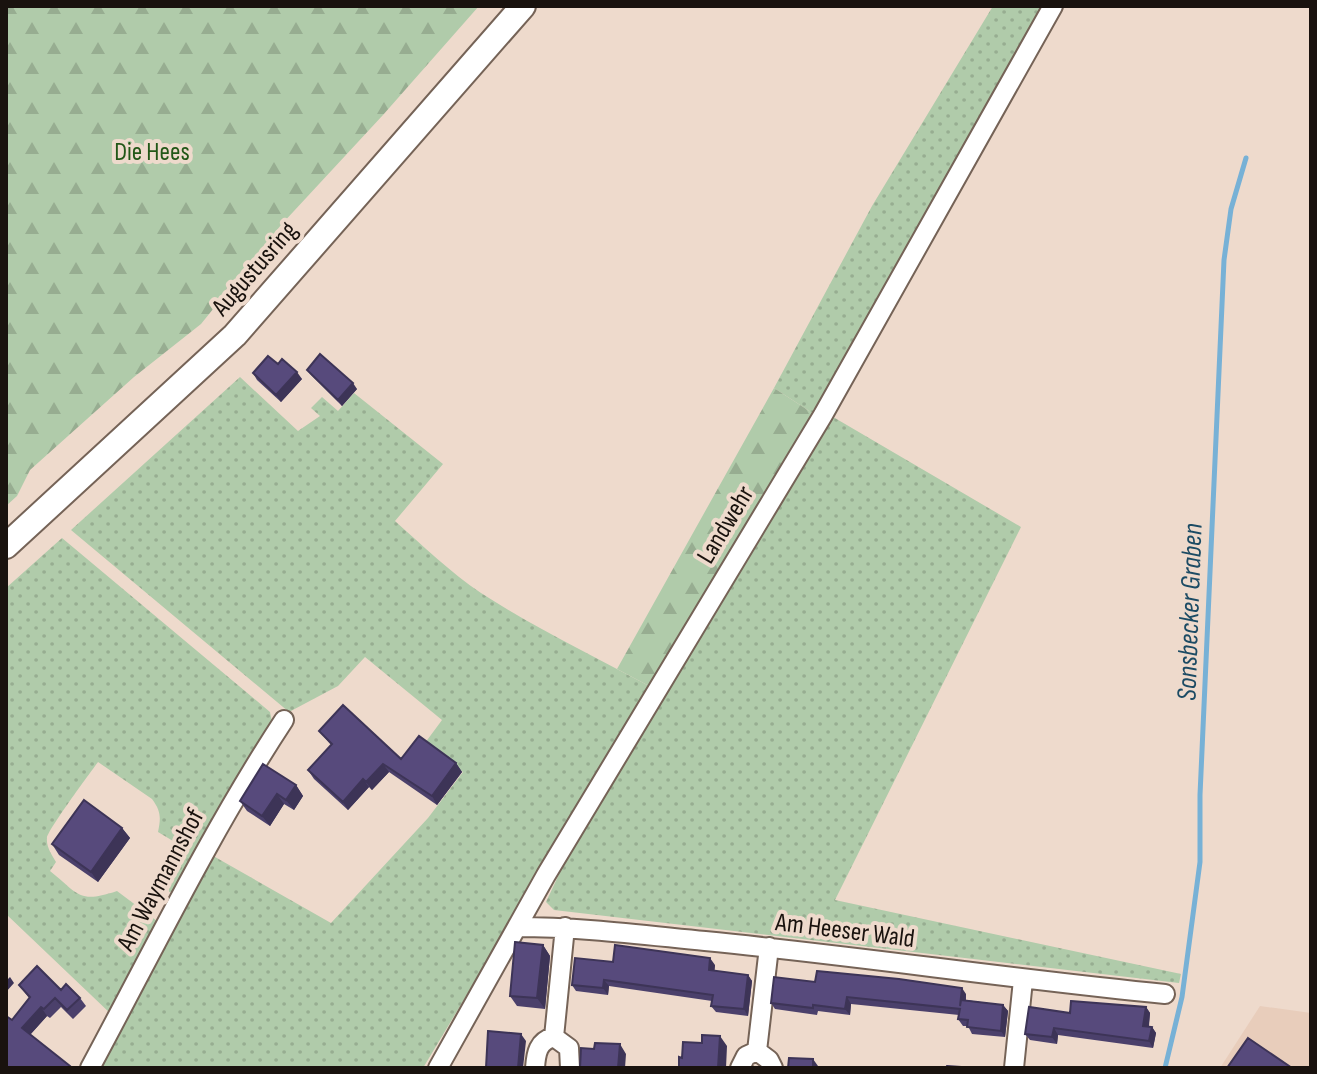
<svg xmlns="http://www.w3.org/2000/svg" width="1317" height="1074" font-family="'Sofia Sans Condensed',sans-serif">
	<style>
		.built { fill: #e8cdbb }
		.grass { fill: url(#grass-dots) }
		.forest { fill: url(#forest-firs) }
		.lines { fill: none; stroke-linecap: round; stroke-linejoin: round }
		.stream { stroke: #77b1d6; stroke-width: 5 }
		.street-casing { stroke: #756357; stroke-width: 22 }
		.secondary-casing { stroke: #756357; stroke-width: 28 }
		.street { stroke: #fff; stroke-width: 18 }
		.secondary { stroke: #fff; stroke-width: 24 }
		.wall { fill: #4b406b }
		.shaded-wall { fill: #3d3457 }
		.building { fill: #574a7c; stroke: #3d3457; stroke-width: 2 }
		.labels { text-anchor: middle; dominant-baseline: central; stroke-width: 8; stroke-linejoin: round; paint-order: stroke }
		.park-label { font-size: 26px; fill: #225717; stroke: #eedacc }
		.street-label { font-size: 26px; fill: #19120e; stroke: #eedacc }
		.water-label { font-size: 28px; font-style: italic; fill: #1c4b64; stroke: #eedacc }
	</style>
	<defs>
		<pattern id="grass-dots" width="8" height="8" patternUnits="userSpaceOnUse" patternTransform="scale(2)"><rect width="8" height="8" fill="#b0cbaa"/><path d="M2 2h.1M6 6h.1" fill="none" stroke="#97ad91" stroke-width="1.8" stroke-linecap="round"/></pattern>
		<pattern id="forest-firs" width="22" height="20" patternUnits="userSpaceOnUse" patternTransform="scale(2)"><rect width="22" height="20" fill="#b0cbaa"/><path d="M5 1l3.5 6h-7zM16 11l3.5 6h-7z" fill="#97ad91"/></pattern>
	</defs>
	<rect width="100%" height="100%" fill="#eedacc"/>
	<path class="built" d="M1260 1006 1311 1013V1068H1220Z"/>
	<path class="grass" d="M993 6H1049L817 416 774 388 872 206Z
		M240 377 298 431 320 416 311 408 322 397 338 411 354 393 443 464 395 521C423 546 450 572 481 593 535 628 594 656 651 687L423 1068H95L208 853 331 923 428 818 463 772 425 743 442 720 365 657 338 686 289 712 71 530Z
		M828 414 1021 527 835 900 1181 974 1179 983 554 910 546 902 577 836Z
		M62 538 270 712 273 727 175 891 169 892 168 877 179 856 178 844 158 832C161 818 161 811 152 799L98 762C90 773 47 831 47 838 46 847 52 855 56 862L50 871C79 894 78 904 117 891L161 924 112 1015 6 914V588Z"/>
	<path class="forest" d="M6 6H479L383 115 281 225 201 324 134 377 30 470 17 496 6 506Z
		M774 388 817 416 651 687 617 669Z"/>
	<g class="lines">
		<path class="stream" d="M1165 1068 1182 997 1200 862V795L1224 260 1231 209 1246 158"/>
		<defs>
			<path id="street" d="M517 927C580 927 643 935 705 941 859 956 1011 979 1165 994
				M554 1037 565 927
				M554 1037 569 1048 570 1068
				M757 1051 769 947
				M757 1051 769 1060 773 1068
				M90 1068C153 951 211 831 284 720
				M438 1068 546 875 823 415 1053 6
				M535 1068C536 1053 538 1041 554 1037
				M740 1068 746 1056 757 1051
				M1014 1068 1023 980"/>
			<path id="secondary" d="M6 546 235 335 523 6"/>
		</defs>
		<use href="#street" class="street-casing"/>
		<use href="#secondary" class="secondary-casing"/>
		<use href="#street" class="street"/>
		<use href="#secondary" class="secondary"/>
	</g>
	<path class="wall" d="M278 364 302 379 281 402 257 380 253 373Z
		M307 370 357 389 342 406 311 375Z
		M319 731 401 759 456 763 462 772 437 805 389 772 372 790 369 787 348 810 314 779 308 770 331 745Z
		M296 785 303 796 294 810 284 804 270 826 247 811 240 801Z
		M122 828 130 838 98 882 59 855 52 844Z
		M543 945 550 956 545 1009 517 1006 510 996Z
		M613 962 715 965 714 971 748 975 752 981 748 1016 716 1012 711 1006 712 1001 609 986 608 995 576 991 572 985Z
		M815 982 966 994V1000L1003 1005 1008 1011 1005 1037 972 1034 968 1026H963L958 1019 959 1015 851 1004 850 1015 818 1011 817 1015 775 1009 771 1003Z
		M19 985 61 990 80 998 86 1006 73 1019 61 1007 50 1018 47 1016 30 1035 29 998Z
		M1146 1007 1150 1013 1149 1026 1152 1027 1156 1033 1153 1048 1058 1035 1057 1044 1030 1040 1025 1034 1070 1013Z"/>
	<path class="shaded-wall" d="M297 372 302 379 281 402 276 395Z
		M353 383 357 389 342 406 338 400Z
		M456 763 462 772 437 805 432 796Z
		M383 764 389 772 372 790 366 782Z
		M363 779 369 787 348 810 343 802Z
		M296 785 303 796 294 810 286 800Z
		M277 794 284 804 270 826 262 816Z
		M122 828 130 838 98 882 91 872Z
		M543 945 550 956 545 1009 537 998Z
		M710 958 715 965 714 977 709 970Z
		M748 975 752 981 748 1016 744 1009Z
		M10 977 14 983 6 992V981Z
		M604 980 609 986 608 995 603 988Z
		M962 988 966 994 964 1013 960 1006Z
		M847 997 851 1004 850 1015 845 1009Z
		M1003 1005 1008 1011 1005 1037 1001 1031Z
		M41 1007 47 1016 28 1037 22 1028Z
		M1146 1007 1150 1013 1148 1032 1143 1026Z
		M1152 1027 1156 1033 1153 1048 1149 1041Z
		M1054 1028 1058 1035 1057 1044 1052 1037Z
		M521 1034 526 1041 523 1068H518Z
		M720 1036 727 1046 726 1068H718Z
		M620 1044 626 1054 625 1068H618Z
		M813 1059 818 1066V1068H813Z"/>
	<path class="building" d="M320 354 353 383 338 400 307 370Z
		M268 356 278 364 282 359 297 372 276 395 253 373Z
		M343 705 401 759 419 736 456 763 432 796 383 764 366 782 363 779 343 802 308 770 332 744 319 731Z
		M263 764 296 785 286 800 277 794 262 816 240 801Z
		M84 800 122 828 91 872 52 844Z
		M515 942 543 945 537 998 510 996Z
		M615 945 710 958 709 970 748 975 744 1009 711 1006 713 995 604 980 603 988 572 985 575 958 613 962Z
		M37 966 61 990 66 984 80 998 67 1010 55 998 44 1009 41 1007 22 1028 70 1066 69 1068H6V1016L12 1020 30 997 19 985Z
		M817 971 899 979 962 988 960 1006 961 1000 1003 1005 1001 1031 967 1027 968 1020 958 1019 960 1009 847 997 845 1009 813 1005V1008L771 1003 774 977 815 982Z
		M1071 1001 1146 1007 1143 1026 1152 1027 1149 1041 1054 1028 1052 1037 1025 1034 1029 1007 1070 1013Z
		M488 1031 521 1034 518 1068H486Z
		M702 1035 720 1036 718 1068H679V1057L682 1058 683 1042 702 1043Z
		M1248 1038 1292 1068H1227Z
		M595 1043 620 1044 618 1068H580L581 1048 594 1049Z
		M789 1058 813 1059V1068H788Z
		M947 1066 976 1068H946Z"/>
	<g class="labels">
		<g class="park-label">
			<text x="152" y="152">Die Hees</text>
		</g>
		<g class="street-label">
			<text transform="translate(255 269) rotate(-49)">Augustusring</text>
			<text transform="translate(726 525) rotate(-59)">Landwehr</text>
			<text transform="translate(161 880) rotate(-62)">Am Waymannshof</text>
			<text transform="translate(845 931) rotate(7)">Am Heeser Wald</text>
		</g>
		<g class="water-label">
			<text transform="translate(1190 612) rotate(-88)">Sonsbecker Graben</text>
		</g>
	</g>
	<rect width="1317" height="1074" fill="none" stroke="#19120e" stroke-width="16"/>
</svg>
